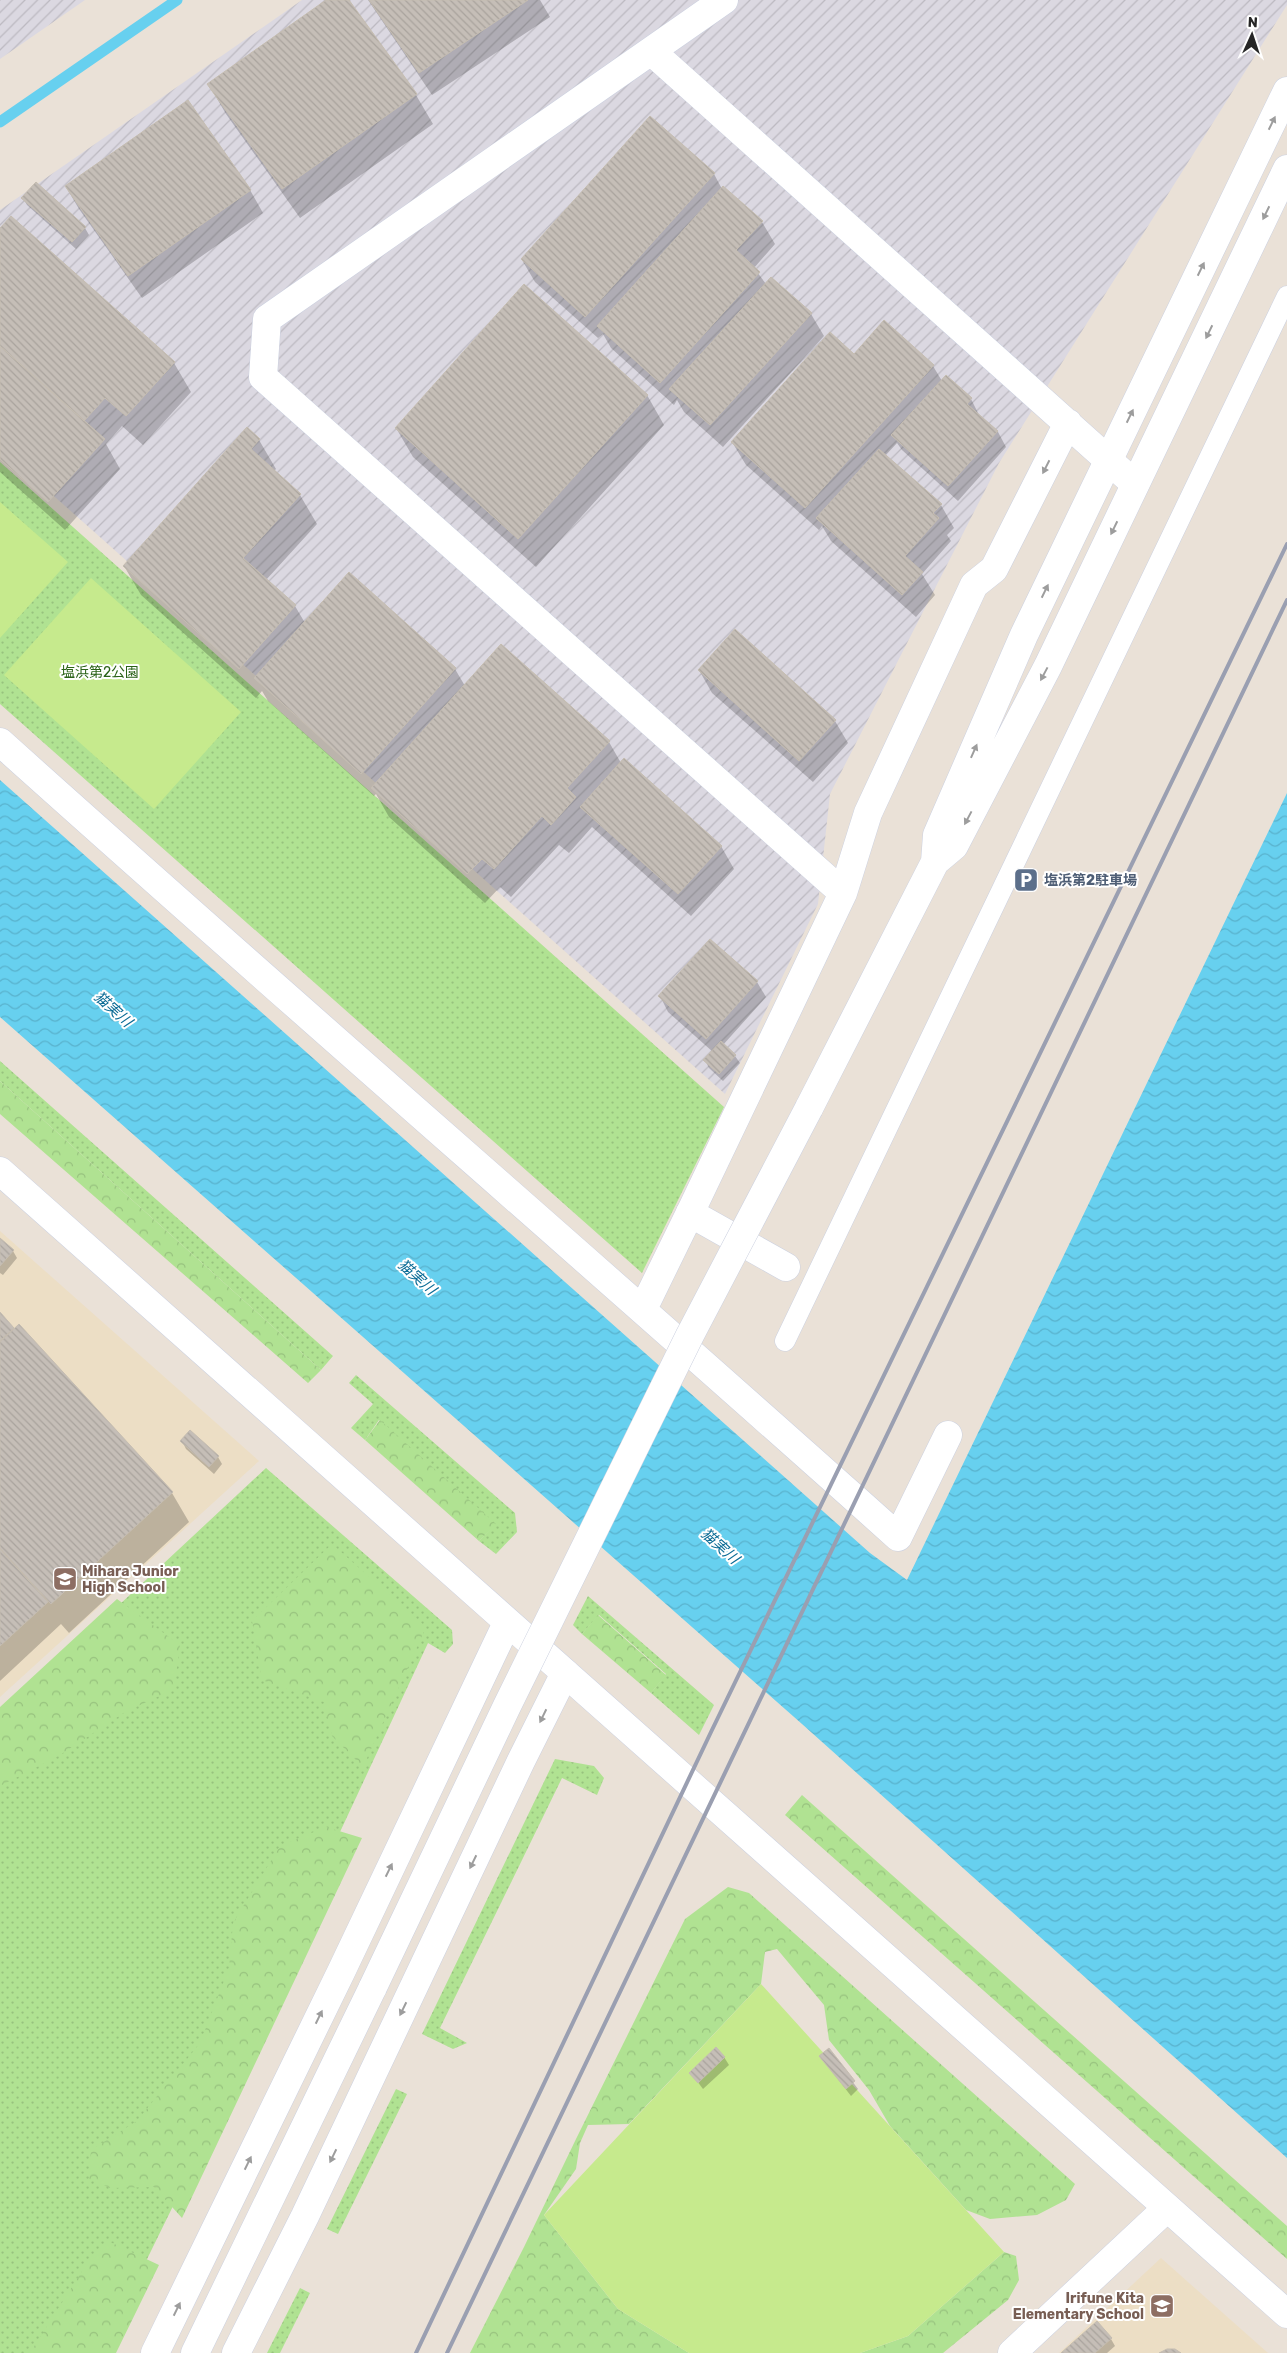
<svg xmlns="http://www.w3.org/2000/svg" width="1287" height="2353" font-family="Rubik,'Noto Sans JP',sans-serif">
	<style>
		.industrial { fill: url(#industrial-furrows) }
		.education { fill: #ecdec5 }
		.green { fill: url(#green-dots) }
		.forest { fill: url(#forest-crowns) }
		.pitch { fill: #c6ea8d }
		.water { fill: url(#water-waves) }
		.shadow { fill: #0003 }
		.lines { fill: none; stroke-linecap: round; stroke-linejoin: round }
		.stream { stroke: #67d0ef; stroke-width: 11 }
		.building { fill: url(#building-back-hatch); stroke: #c5bdb1 }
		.service-casing { stroke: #ccd1e0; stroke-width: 21 }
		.pedestrian-casing { stroke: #ccd1e0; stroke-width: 29 }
		.minor-casing { stroke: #ccd1e0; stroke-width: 29 }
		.tertiary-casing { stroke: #ccd1e0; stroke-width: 29 }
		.service { stroke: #fff; stroke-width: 20 }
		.pedestrian { stroke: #fff; stroke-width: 28 }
		.minor { stroke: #fff; stroke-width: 28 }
		.tertiary { stroke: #fff; stroke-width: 28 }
		.rail { stroke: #9a9fb1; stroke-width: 4 }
		.tertiary-bridge-casing { stroke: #ccd1e0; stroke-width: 29; stroke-linecap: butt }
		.tertiary-bridge { stroke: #fff; stroke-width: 28 }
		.oneway { fill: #9d9d9d }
		.labels { text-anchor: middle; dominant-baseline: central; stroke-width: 4; stroke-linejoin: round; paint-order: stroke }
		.park-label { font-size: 14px; fill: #2a6218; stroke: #fff }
		.service-label { font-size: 14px; font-weight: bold; fill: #4e5e75; stroke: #fff; text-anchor: start }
		.education-label { font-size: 14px; font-weight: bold; fill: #785e54; stroke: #fff; text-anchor: start }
		.water-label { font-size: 15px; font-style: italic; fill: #0b6c96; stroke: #fff }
	</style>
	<defs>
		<pattern id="industrial-furrows" width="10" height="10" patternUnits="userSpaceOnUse" patternTransform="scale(1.25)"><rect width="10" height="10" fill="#dbd8e1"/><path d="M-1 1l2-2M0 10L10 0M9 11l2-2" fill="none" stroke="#bcb9c1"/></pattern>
		<pattern id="green-dots" width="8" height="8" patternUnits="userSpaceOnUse" patternTransform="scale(1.25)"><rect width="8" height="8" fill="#b0e292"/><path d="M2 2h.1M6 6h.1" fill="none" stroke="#97c27e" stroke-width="1.8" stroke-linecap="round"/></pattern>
		<pattern id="forest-crowns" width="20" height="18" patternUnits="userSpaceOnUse" patternTransform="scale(1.25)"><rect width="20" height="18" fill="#b0e292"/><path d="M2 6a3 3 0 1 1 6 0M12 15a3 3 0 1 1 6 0" fill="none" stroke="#97c27e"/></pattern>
		<pattern id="water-waves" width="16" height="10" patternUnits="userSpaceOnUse" patternTransform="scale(1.25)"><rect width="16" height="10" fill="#67d0ef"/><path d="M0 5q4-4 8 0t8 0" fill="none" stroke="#59b2cd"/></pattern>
		<pattern id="building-back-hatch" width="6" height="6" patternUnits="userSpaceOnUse" patternTransform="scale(1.25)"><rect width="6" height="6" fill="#c5beb7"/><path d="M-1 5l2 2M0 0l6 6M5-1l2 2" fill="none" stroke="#a9a39d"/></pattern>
	</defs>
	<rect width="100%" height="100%" fill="#eae1d7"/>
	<path class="industrial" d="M0 0H85L0 59Z
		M302 0H1287V5L999 463 830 794 818 904 725 1094 0 448V210Z"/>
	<path class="education" d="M0 1231 259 1461 0 1697Z
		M1161 2258 1268 2353H1059Z"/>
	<path class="green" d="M0 462 724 1107 642 1273 0 704Z
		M0 1061 333 1356 321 1370 0 1081Z
		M356 1375 515 1513 517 1532 496 1554 479 1541 495 1524 379 1420 365 1440 351 1428 373 1404 349 1383Z
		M266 1468 452 1630 453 1644 445 1653 428 1643 340 1832 349 1847 101 2353H0V1716Z
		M588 1596 714 1705 699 1735 651 1693 666 1674 599 1615 582 1634 573 1625Z
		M555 1759 594 1766 604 1778 597 1795 562 1778 440 2028 467 2043 453 2049 422 2034Z
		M396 2089 407 2094 338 2234 327 2229Z
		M300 2288 310 2293 280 2353H267Z"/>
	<path class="forest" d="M0 1081 321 1370 308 1383 0 1114Z
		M380 1420 496 1524 479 1541 365 1440Z
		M332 1544 426 1627 363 1767 332 1736 324 1702 262 1680 252 1621Z
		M117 1599 180 1645 174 1689 125 1712 60 1755 0 1786V1707Z
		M598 1615 666 1675 651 1693 582 1634Z
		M802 1795 1287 2226V2259L785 1815Z
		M326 1827 362 1838 182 2218 154 2187 110 2188 89 2179 91 2150 137 2121 200 2043 229 1968 233 1923 280 1846Z
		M728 1887 749 1893 1075 2184 1066 2200 1037 2215 990 2219 966 2210 890 2126 869 2090 829 2040 824 2005 777 1949 765 1952 761 1984 629 2124 588 2125 580 2143 576 2169 544 2215 618 2309 689 2353H470L524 2247 576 2139 685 1919Z
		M110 2242 159 2265 116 2353H30L91 2257Z
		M1004 2252 1016 2256 1019 2280 1008 2300 943 2353H860L908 2336Z"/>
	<path class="pitch" d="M0 502 68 562 0 638Z
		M91 578 241 712 154 809 4 675Z
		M761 1984 1004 2252 908 2336 860 2353H689L618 2309 544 2215Z"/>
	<path class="water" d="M0 780 870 1553 907 1580 1287 793V2158L802 1724 0 1017Z"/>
	<path class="shadow" d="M328 0H347L416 95 433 124 300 218 226 114 209 85Z
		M368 0H540L550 17 432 95Z
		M714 174 722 189 762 222 775 244 754 268 766 284 811 314 824 336 723 447 684 412 677 400 674 405 611 348 603 334 598 338 535 282 522 260Z
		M66 187 250 190 263 213 142 298 79 209Z
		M23 198 85 228 89 235 76 249 27 205Z
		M0 230 174 363 191 392 143 445 122 426 106 444 120 469 65 530 0 472Z
		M854 355 933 366 942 381 971 399 979 415 998 432 1006 447 958 501 902 450 897 443 885 456 941 505 954 528 947 535 951 541 922 574 935 595 916 617 831 541 822 526 819 530 746 465 732 442Z
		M647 395 664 425 536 567 413 457 396 428Z
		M259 440 276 469 274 471 300 495 317 524 266 580 295 606 305 623 349 574 455 669 465 686 609 742 621 763 721 846 734 869 691 916 592 827 569 853 559 845 511 897 500 887 485 903 389 817 376 794 374 796 268 701 262 691 256 698 141 595 124 566Z
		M699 670 835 721 848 743 813 782 712 693Z
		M757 982 766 997 723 1045 735 1056 740 1063 723 1081 709 1068 705 1060 713 1052 668 1012 660 996Z
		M0 1240 13 1251 17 1258 3 1275 0 1273Z
		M0 1314 14 1330 19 1326 172 1493 189 1522 69 1633 61 1624 0 1681Z
		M182 1441 218 1457 222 1464 214 1474 186 1449Z
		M828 2049 858 2089 851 2096 820 2056Z
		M724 2057 729 2065 703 2089 691 2073Z
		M1111 2339 1115 2346 1107 2353H1063Z"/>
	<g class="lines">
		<path class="stream" d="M0 122 177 0"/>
	</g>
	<path class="building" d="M326 0H349L417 94 282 189 207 84Z
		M369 0H528L419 73Z
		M188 100 251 190 128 276 65 186Z
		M650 116 715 173 585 317 521 259Z
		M36 182 86 227 72 242 21 198Z
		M723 186 763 221 736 250 760 272 660 383 597 326Z
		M11 216 175 362 126 416 105 398 84 421 0 346V228Z
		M771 277 812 313 710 425 669 389Z
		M524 284 648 395 518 539 395 428Z
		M884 320 934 365 805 508 731 442 830 332 854 354Z
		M0 346 105 439 48 502 0 459Z
		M946 375 972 398 967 404 998 431 948 486 891 435Z
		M247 427 260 439 251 449 301 494 243 558 296 605 239 669 123 566Z
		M879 449 942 504 933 513 939 518 905 556 923 572 902 595 816 518Z
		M349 572 456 668 361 774 254 678Z
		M735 629 836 720 799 761 698 670Z
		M501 644 610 741 567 788 576 797 551 825 542 816 494 869 482 859 467 874 371 788Z
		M624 758 722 846 678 894 580 807Z
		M710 939 758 981 706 1039 658 996Z
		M721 1041 736 1055 719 1074 703 1060Z
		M0 1238 14 1250 0 1266Z
		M0 1312 14 1328 0 1341Z
		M19 1324 173 1492 51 1604 0 1548V1342Z
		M190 1430 219 1456 209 1467 180 1441Z
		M0 1549 48 1602 0 1646Z
		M716 2047 725 2057 698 2083 689 2073Z
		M829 2048 855 2081 846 2089 819 2056Z
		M1097 2321 1112 2338 1095 2353H1061Z
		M1167 2349H1175L1181 2353H1159Z"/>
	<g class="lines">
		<defs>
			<path id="service" d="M785 1341 1287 296"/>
			<path id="pedestrian" d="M0 742C297 1009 600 1270 898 1537L948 1435
				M643 1309 690 1213"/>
			<path id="minor" d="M724 0 267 319 263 377 843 893
				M651 51 1135 484
				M786 1267 690 1213 843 893 868 813 974 585 994 569 1068 423
				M155 2353 341 1972 507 1623
				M236 2353 305 2216 521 1761 565 1673
				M1012 2353 1167 2208"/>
			<path id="tertiary" d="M935 862 937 835 1024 635 1287 91
				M809 1108 935 862 954 846 1048 666 1287 169
				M0 1171 1287 2314
				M195 2353 373 1987"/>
		</defs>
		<use href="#service" class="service-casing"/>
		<use href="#pedestrian" class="pedestrian-casing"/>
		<use href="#minor" class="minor-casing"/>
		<use href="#tertiary" class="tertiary-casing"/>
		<use href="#service" class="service"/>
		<use href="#pedestrian" class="pedestrian"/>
		<use href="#minor" class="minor"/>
		<use href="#tertiary" class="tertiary"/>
		<path class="rail" d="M416 2353 711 1732 1287 544
			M447 2353 1287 600"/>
		<defs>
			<path id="tertiary-bridge" d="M373 1987 507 1706 690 1335 809 1108"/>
		</defs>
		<use href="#tertiary-bridge" class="tertiary-bridge-casing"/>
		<use href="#tertiary-bridge" class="tertiary-bridge"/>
	</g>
	<defs><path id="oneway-solid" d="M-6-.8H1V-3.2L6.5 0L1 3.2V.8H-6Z" transform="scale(1.25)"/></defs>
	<g class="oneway">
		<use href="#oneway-solid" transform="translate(1272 123) rotate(-64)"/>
		<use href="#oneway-solid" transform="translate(1266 213) rotate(116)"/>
		<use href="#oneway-solid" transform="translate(1201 269) rotate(-64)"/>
		<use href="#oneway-solid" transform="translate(1209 332) rotate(116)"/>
		<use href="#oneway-solid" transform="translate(1130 416) rotate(-64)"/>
		<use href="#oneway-solid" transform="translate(1046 467) rotate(117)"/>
		<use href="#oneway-solid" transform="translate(1114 528) rotate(116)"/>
		<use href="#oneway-solid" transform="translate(1045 591) rotate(-64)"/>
		<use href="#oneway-solid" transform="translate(1044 674) rotate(118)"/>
		<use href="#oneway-solid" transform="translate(974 751) rotate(-66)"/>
		<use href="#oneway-solid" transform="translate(968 818) rotate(118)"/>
		<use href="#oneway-solid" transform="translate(543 1716) rotate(116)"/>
		<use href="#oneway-solid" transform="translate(473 1862) rotate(116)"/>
		<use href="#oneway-solid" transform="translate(389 1870) rotate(-64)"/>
		<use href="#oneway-solid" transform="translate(403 2009) rotate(116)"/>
		<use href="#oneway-solid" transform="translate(319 2017) rotate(-64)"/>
		<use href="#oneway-solid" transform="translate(333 2156) rotate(116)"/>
		<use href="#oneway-solid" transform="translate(248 2163) rotate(-64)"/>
		<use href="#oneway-solid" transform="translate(177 2309) rotate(-64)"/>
	</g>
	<defs>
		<symbol id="parking-square" viewBox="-11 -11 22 22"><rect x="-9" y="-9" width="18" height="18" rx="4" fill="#5c6f8a" stroke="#fff"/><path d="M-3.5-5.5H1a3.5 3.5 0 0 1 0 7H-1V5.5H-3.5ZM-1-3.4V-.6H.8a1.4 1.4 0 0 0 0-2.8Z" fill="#fff"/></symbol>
		<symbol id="school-square" viewBox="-11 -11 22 22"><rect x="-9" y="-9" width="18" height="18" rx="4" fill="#8d6e63" stroke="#fff"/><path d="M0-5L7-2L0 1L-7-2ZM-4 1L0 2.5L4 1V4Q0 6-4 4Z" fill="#fff"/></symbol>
	</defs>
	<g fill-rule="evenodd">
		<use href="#parking-square" x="1012" y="866" width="28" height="28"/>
		<use href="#school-square" x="51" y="1565" width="28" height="28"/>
		<use href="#school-square" x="1148" y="2292" width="28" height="28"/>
	</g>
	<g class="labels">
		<g class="park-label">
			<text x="100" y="672">塩浜第2公園</text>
		</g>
		<g class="service-label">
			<text x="1044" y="880">塩浜第2駐車場</text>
		</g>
		<g class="education-label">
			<text x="82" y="1571">Mihara Junior<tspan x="82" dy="16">High School</tspan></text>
			<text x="1144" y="2298" text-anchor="end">Irifune Kita<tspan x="1144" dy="16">Elementary School</tspan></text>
		</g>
		<g class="water-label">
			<text transform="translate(113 1009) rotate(42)">猫実川</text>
			<text transform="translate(417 1277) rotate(42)">猫実川</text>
			<text transform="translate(720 1546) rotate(42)">猫実川</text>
		</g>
	</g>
	<g transform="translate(1252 35) rotate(3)" stroke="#ffffff" stroke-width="4" paint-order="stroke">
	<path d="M0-4L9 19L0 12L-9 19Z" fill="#262626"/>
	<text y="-8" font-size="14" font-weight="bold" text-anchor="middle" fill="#262626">N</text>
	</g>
</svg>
